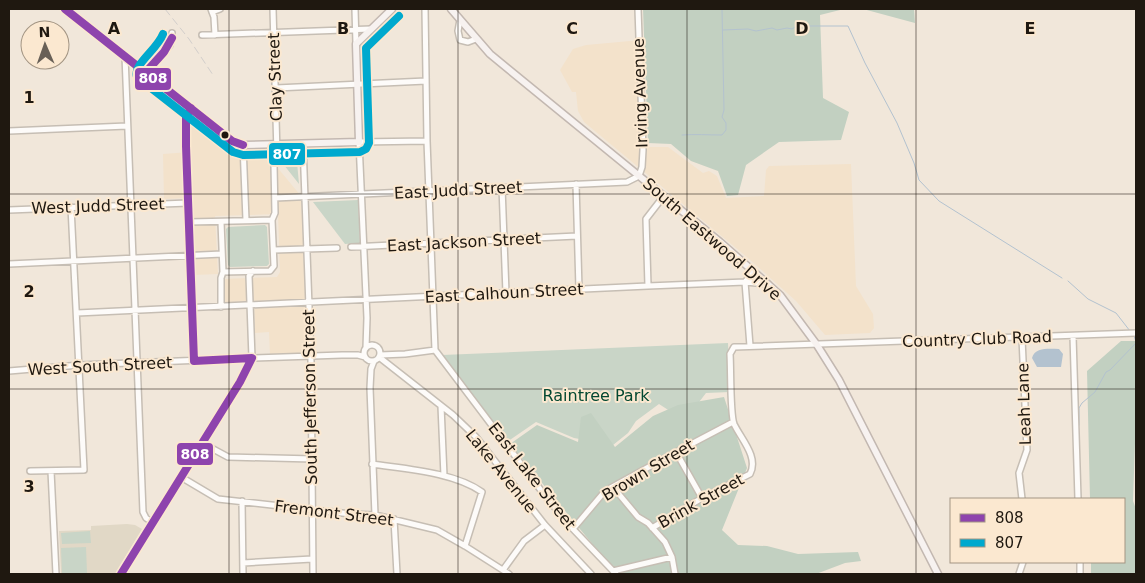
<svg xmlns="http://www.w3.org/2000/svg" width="1145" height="583" font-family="'DejaVu Sans',sans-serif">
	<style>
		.built { fill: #f3e2cb }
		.education { fill: #e1d8c6 }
		.green { fill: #c9d5c7 }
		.forest { fill: #c2d0c1 }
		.water { fill: #b3c2cf }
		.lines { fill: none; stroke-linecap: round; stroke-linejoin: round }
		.stream { stroke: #b3c2cf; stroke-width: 1 }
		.minor-casing { stroke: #c6beb4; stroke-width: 8 }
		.major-casing { stroke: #c3b8b1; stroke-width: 9 }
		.minor { stroke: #fdfbf9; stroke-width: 5 }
		.major { stroke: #f7f2f0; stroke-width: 6 }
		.rail { stroke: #d2cecb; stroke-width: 1; stroke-dasharray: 8 4; stroke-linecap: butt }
		.bus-1-casing { stroke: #fbe8d0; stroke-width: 11 }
		.bus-2-casing { stroke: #fbe8d0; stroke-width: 11 }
		.bus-1 { stroke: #8e44ad; stroke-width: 8 }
		.bus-2 { stroke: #00a9ce; stroke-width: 8 }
		.grid { fill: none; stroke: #1f1810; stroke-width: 1; stroke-opacity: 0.55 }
		.bus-dot { fill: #1f1810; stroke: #fbe8d0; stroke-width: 2 }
		.labels { text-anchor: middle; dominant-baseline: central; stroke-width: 4; stroke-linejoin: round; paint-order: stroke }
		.street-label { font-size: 16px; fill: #1f1810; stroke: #fbe8d0 }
		.park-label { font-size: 16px; fill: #034831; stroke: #fbe8d0 }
		.grid-label { font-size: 16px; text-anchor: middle; font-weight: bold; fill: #1f1810; stroke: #fbe8d0; stroke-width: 4; stroke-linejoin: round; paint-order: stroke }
		.line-badge { stroke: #fbe8d0; stroke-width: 2 }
		.badge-label { font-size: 14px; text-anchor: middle; font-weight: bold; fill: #fff }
	</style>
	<rect width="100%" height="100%" fill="#f1e7da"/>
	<path class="built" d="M641 40 647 147H668L703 173 709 171 717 176 726 198 764 196 766 170 769 166 851 164 856 286 873 314 874 328 870 333 825 335 796 301 748 258 584 122 578 111 576 92H572L560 70 573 49 586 45Z
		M197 117 240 150 262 149 301 196 308 354 270 355 269 332 255 333 254 302 224 303 223 279 277 277 280 272 278 214 215 216 218 274 194 275 191 198 164 199 163 154 189 152 188 121Z"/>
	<path class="education" d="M127 524 135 525 142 529 115 574H61L59 531 91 530V526Z"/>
	<path class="green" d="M282 150 296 151 299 184 280 160Z
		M358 200 360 243 345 244 313 202Z
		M265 225 267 227 269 264 267 266 230 267 228 265 226 229 228 227Z
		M728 343 730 392 706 393 693 410 676 415 659 404 636 421 628 433 613 445 574 438 536 422 507 442 442 355Z
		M90 531 91 543 62 544 61 533Z
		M86 547 87 573 62 574 61 548Z"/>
	<path class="forest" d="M643 9H844L820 15 823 98 849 112 841 140 779 142 746 165 738 195 727 196 718 171 691 161 671 144 648 143Z
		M863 9H914L915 23Z
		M1121 341H1136V415L1133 501 1136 509V574H1091V562H1124V499H1090L1087 371Z
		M724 397 747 468 722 530 738 545 767 546 798 554 858 552 861 561 845 563 816 574H623L603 557 510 444 537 425 578 442 581 417 591 413 615 447 653 416 678 405Z"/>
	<path class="water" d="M1059 349 1063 354 1061 367H1037L1032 358C1035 347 1049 349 1059 349Z"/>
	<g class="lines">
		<path class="stream" d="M723 30 748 29 756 31 772 28 777 30 787 28 792 29 804 21 808 26H848L865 63 897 123 914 163 919 180 939 201 1062 278
			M682 135C695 134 708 135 722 135L726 130V123L722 117 724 110 722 9
			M1068 281 1088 299 1116 313 1130 331
			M1134 336 1136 342
			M1079 425V408L1082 403 1095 392 1106 372 1110 370 1136 343"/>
		<defs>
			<path id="minor" d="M211 9 214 17 215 35
				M355 9 356 44
				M425 9 427 141 435 350
				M212 12 220 9
				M460 20 458 31 460 40 468 42 476 39
				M202 35 371 29
				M125 56 143 512 146 518 152 522
				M146 72 170 45 172 33
				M276 88 426 81
				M191 108 186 117V146L194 361
				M9 131 127 126
				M303 144 311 361 313 574
				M243 145 246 220
				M576 184 579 289
				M502 187 506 293
				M275 198 627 182 639 176 642 167 643 150 638 9
				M9 210 188 203
				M189 222 272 220
				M221 222 223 272 221 278V307
				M351 247 577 236
				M274 250 337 248
				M9 264 222 254
				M223 272 270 271 274 266 272 220 275 213 274 165 277 154 273 9
				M745 282 750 346
				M745 282 754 272
				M648 286 646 219 663 197
				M77 313 648 286 745 282 768 284
				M1073 336 1078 499
				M364 353a8 8 0 1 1 16 0a8 8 0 1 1-16 0Z
				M366 348 367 318 359 142 427 141
				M435 350 546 497 573 529 616 574
				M380 355 405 354 435 350
				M379 357 453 415 476 437 545 525 591 574
				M374 361 371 369 370 388 375 515
				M9 371 80 365 252 358 342 355H358L365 357
				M441 406 444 476
				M202 443 228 457 313 459
				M676 452 702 498
				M372 464C405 469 454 472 482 492L465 546
				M30 471 84 470 71 207
				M51 471 56 574
				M181 477 218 499 351 514 375 515 437 530 465 546 509 574
				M613 487 638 517 648 523 665 542 672 557 675 574
				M1022 499 1019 473 1027 450 1022 338
				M242 501 243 574
				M394 519 397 574
				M652 528 702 498 750 474C759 457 741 439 734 424 730 414 731 368 730 354L734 347 1136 333
				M573 529 605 491 676 452 733 422
				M1080 562V574
				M243 563 312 559
				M503 570 524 541 545 525
				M613 571 672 557
				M121 574 249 365 252 358 249 276 253 271
				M1019 574 1023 562"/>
			<path id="major" d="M65 9 232 141 243 145 359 142 356 44 392 9
				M451 9 490 54 507 68 720 242 780 295 817 345 839 380 938 574"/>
		</defs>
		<use href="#minor" class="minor-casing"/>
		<use href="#major" class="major-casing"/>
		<use href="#minor" class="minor"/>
		<use href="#major" class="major"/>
		<path class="rail" d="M165 9 189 39 213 75"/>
		<defs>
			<path id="bus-1" d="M65 9 232 141 243 145
				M146 72 164 52 172 38
				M121 574 240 382 252 358 194 361 186 146V117L191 108"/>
			<path id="bus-2" d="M163 34C157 50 133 64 137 77L233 152 243 155 360 152 366 149 369 143 366 48 399 16"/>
		</defs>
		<use href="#bus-1" class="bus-1-casing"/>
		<use href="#bus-2" class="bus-2-casing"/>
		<use href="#bus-1" class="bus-1"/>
		<use href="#bus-2" class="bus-2"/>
	</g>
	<path class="grid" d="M229 9V574M458 9V574M687 9V574M916 9V574M9 194H1136M9 389H1136"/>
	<circle class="bus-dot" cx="225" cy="135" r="4.5"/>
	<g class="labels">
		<g class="street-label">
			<text transform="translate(275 77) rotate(-92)">Clay Street</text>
			<text transform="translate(640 93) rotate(-92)">Irving Avenue</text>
			<text transform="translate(458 190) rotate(-3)">East Judd Street</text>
			<text transform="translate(98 206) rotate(-2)">West Judd Street</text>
			<text transform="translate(712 239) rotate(41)">South Eastwood Drive</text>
			<text transform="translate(464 242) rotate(-3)">East Jackson Street</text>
			<text transform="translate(504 293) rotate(-3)">East Calhoun Street</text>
			<text transform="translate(977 339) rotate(-2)">Country Club Road</text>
			<text transform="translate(100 366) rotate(-3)">West South Street</text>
			<text transform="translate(310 397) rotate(-91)">South Jefferson Street</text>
			<text transform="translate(1024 404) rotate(-92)">Leah Lane</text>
			<text transform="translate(648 470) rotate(-31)">Brown Street</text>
			<text transform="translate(501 471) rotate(51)">Lake Avenue</text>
			<text transform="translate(532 476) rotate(52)">East Lake Street</text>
			<text transform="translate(701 501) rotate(-29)">Brink Street</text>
			<text transform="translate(334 513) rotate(7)">Fremont Street</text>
		</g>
		<g class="park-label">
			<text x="596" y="395">Raintree Park</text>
		</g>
	</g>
	<g class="grid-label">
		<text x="114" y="34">A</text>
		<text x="343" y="34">B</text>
		<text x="572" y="34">C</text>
		<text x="802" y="34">D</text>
		<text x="1030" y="34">E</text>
		<text x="29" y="103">1</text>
		<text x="29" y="297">2</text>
		<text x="29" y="492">3</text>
	</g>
	<g class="line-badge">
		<rect x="134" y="67" width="38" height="24" rx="5" fill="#8e44ad"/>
		<rect x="268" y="142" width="38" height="24" rx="5" fill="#00a9ce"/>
		<rect x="176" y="442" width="38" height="24" rx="5" fill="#8e44ad"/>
	</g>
	<g class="badge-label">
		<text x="153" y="83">808</text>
		<text x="287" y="159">807</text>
		<text x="195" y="459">808</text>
	</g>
	<rect width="1145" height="583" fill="none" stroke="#1f1810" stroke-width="20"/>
	<rect x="950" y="498" width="175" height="65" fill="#fbe8d0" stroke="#a39583"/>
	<rect x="960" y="514" width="25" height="8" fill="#8e44ad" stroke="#a39583"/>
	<text x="995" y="523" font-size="15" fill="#1f1810">808</text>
	<rect x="960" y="539" width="25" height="8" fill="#00a9ce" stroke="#a39583"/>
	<text x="995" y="548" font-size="15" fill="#1f1810">807</text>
	<g transform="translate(45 45) rotate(358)"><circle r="24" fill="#fbe8d0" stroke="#a39583"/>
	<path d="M0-4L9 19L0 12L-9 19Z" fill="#686057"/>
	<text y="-8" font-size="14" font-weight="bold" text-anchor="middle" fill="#1f1810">N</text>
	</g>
</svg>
